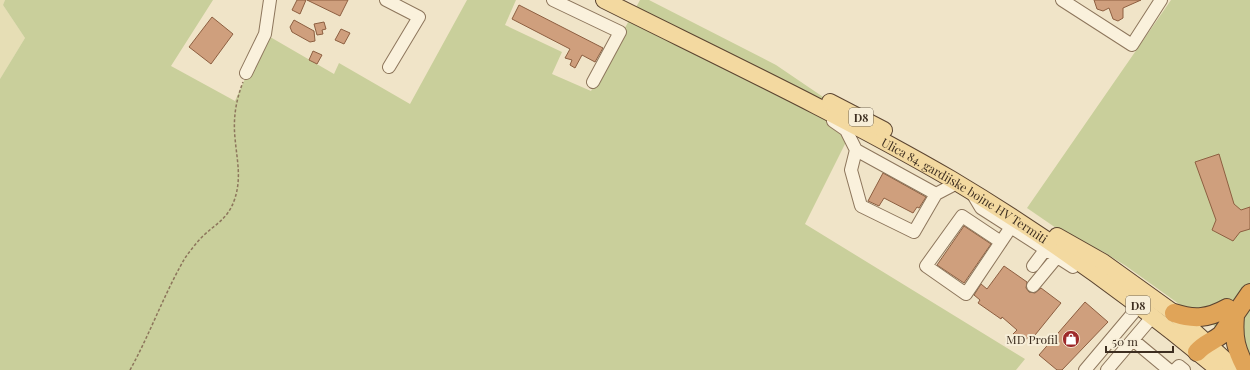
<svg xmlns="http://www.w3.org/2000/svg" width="1250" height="370" font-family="'Playfair Display',serif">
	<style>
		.farmland { fill: #e6deb5 }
		.green { fill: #c9cf9b }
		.building { fill: #cf9f7d; stroke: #8d5f41 }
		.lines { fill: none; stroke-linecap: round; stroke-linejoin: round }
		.minor-casing { stroke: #8d765c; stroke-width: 14 }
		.major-casing { stroke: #5b4430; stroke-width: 18 }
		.highway-casing { stroke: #5b4430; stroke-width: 20 }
		.path { stroke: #8d765c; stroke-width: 1.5; stroke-dasharray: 3 2; stroke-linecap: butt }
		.minor { stroke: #faf1dc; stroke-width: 12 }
		.major { stroke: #f3d9a0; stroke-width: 16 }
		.highway { stroke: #e0a458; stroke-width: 18 }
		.labels { text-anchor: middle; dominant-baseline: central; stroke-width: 4; stroke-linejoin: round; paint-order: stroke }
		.shield { fill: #f7eed8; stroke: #756857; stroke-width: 1 }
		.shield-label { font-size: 11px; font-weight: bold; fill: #3d2e20 }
		.street-label { font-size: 12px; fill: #3d2e20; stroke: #f7eed8 }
		.poi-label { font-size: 12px; fill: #3d2e20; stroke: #f7eed8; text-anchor: end }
	</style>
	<rect width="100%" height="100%" fill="#f0e4c8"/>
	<path class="farmland" d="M0 0H5L3 5 25 38 0 79Z"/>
	<path class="green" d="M5 0H213L171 66 235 101 265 34 334 74 339 63 410 104 467 0H516L505 25 562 52 552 74 591 91 640 0H649L776 65 857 120 805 224 1025 359 1016 370H0V79L25 38 3 5Z
		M1171 0H1250V361L1200 312 1186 309 1126 266 1102 251 1075 241 1027 208Z"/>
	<path class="building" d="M297 0H306L300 14 292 10Z
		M307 0H348L340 16Z
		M1094 0H1141L1123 8V18L1118 21 1113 19 1109 8 1103 11 1097 9Z
		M519 5 603 48 595 62 582 55 575 68 570 65 572 60 565 58 570 49 512 19Z
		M212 17 233 34 211 64 189 47Z
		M294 20 314 31 315 41 310 42 292 32 290 27Z
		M324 22 326 29 322 30 323 34 317 35 314 24Z
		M341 29 350 33 344 44 335 40Z
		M313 51 322 55 317 64 309 60Z
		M1219 154 1234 204 1241 210 1250 207V229L1240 232 1233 241 1212 230 1216 220 1195 162Z
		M883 173 926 197 919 208 917 207 913 213 884 198 879 206 868 201Z
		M964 226 991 244 964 283 937 265Z
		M1004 266 1027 282 1026 288 1029 292 1035 293 1041 288 1061 303 1031 340 1028 337 1024 342 1013 334 1017 330 1002 317 1001 319 978 303 980 300 974 295 981 284 987 289Z
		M1085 302 1108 322 1062 370H1057L1039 355Z"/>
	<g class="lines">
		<defs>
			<path id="minor" d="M386 0 419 17 389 67
				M553 0 620 32 593 82
				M1062 0 1132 45 1161 0
				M246 73 265 34 270 0
				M833 121 846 130 856 150 936 194 957 183
				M856 150 851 170 861 206 914 232 936 194
				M972 193 981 208 1073 267
				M1001 242 962 216 926 266 966 294 1011 227
				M1033 266 1045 250
				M1033 286 1057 257
				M1133 340 1169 370
				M1085 370 1139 306
				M1107 370 1153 316
				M1175 370 1179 366 1184 370"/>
			<g id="major">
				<path id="s1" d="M604 0C720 58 839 114 951 179 1045 235 1135 300 1219 370"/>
				<path d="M830 102 884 130"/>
				<path d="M1057 236 1103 262 1174 313 1236 370"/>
			</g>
			<path id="highway" d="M1174 313C1195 320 1209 318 1227 308
				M1235 316C1233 338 1236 350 1247 370
				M1197 352C1205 343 1212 342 1221 335L1250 293"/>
		</defs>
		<use href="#minor" class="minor-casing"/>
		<use href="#major" class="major-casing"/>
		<use href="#highway" class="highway-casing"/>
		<path class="path" d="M130 370C150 334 164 294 185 258 190 251 196 243 202 237 215 224 227 220 234 201 242 179 237 161 235 138 233 118 236 100 243 82"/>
		<use href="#minor" class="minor"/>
		<use href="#major" class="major"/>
		<use href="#highway" class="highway"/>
	</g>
	<defs>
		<symbol id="shop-disc" viewBox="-11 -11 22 22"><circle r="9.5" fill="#9e2a2b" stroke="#f7eed8"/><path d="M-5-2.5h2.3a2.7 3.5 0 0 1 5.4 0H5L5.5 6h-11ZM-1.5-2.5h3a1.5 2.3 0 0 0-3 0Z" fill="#fff"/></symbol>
	</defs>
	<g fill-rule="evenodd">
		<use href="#shop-disc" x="1061" y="329" width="20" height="20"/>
	</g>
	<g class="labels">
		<g class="shield">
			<rect x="849" y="108" width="24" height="18" rx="3"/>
			<rect x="1126" y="296" width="24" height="18" rx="3"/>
		</g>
		<g class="shield-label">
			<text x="861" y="117">D8</text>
			<text x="1138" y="305">D8</text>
		</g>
		<g class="street-label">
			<text stroke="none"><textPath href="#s1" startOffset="408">Ulica 84. gardijske bojne HV Termiti</textPath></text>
		</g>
		<g class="poi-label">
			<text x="1058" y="339">MD Profil</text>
		</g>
	</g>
	<path d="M1106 346v6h67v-6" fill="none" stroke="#3d2e20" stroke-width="2"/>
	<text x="1112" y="346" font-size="12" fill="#3d2e20" stroke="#f7eed8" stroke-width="3" paint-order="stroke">50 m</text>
</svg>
